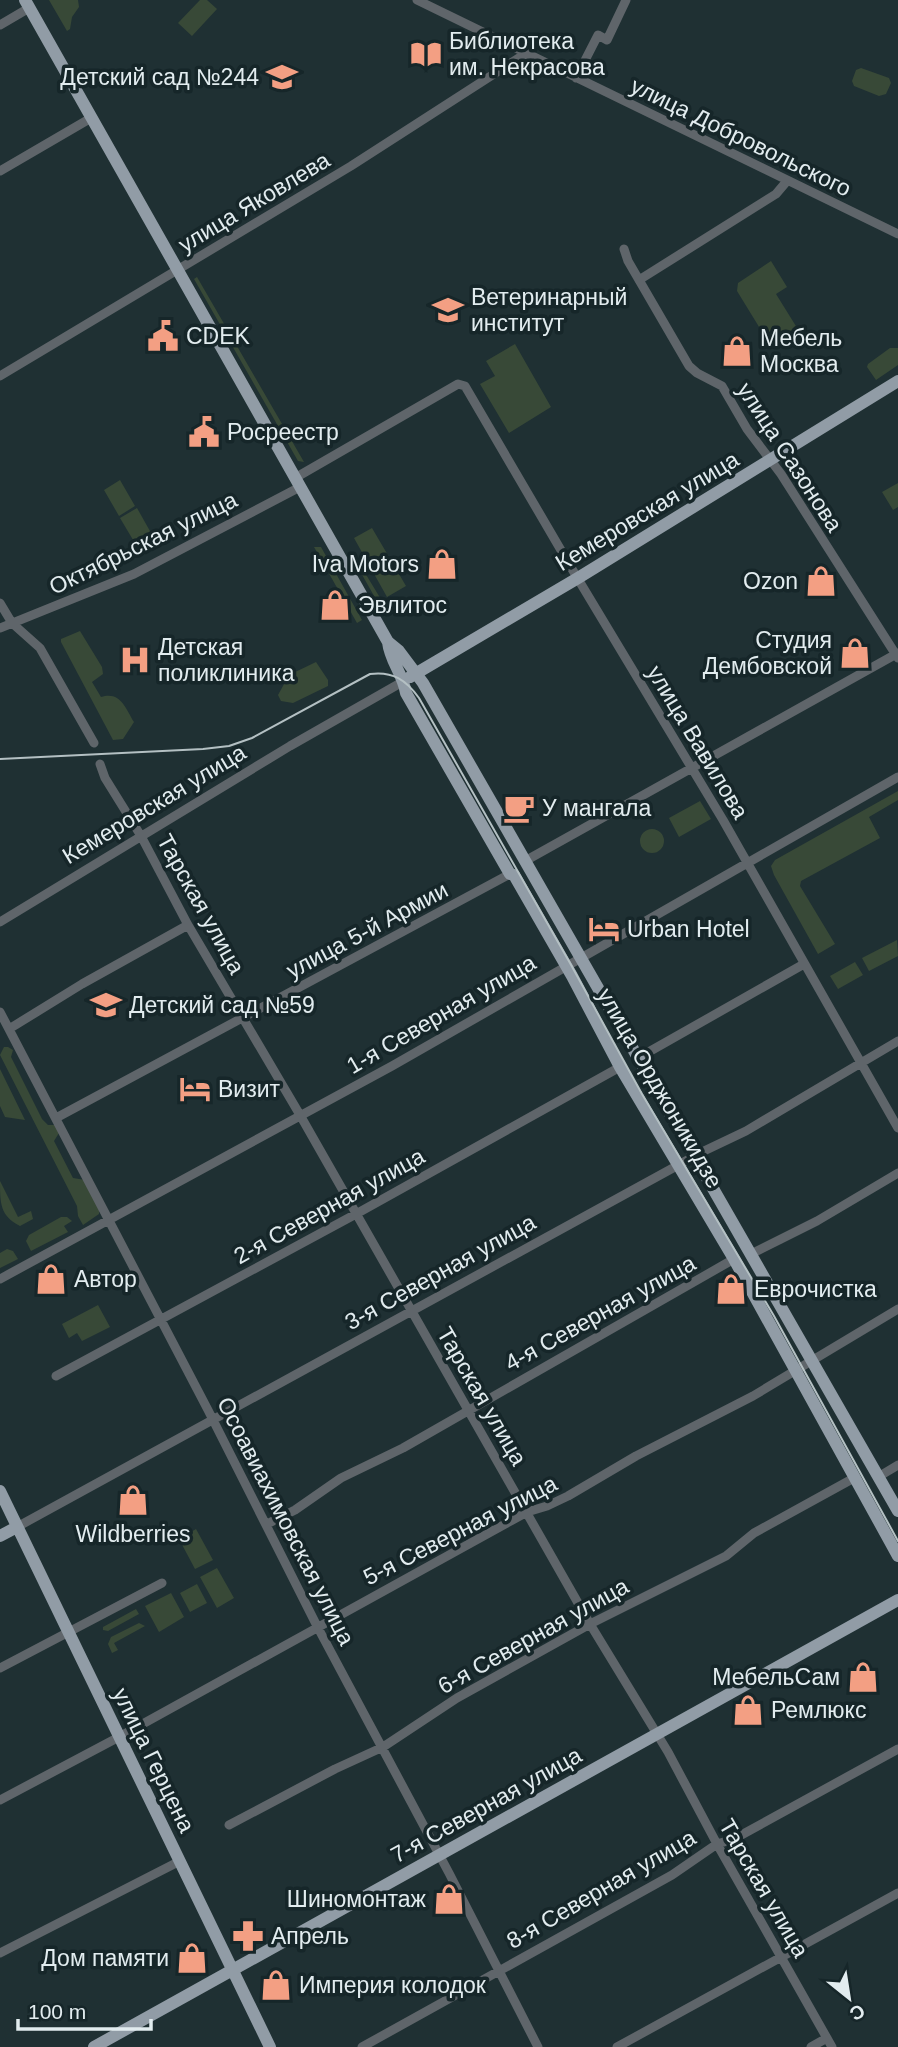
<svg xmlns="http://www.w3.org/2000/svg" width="898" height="2047" font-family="Helvetica,sans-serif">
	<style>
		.green { fill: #384937 }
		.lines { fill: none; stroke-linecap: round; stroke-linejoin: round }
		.minor { stroke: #5f656a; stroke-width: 9 }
		.major { stroke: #919ca6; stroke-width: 12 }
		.tram { stroke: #b4c0c3; stroke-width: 2 }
		.labels { text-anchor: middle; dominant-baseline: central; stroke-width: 7; stroke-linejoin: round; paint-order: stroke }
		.poi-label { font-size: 23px; fill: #e2ecef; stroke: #162629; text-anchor: start }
		.street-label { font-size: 23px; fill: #e2ecef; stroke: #162629 }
	</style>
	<rect width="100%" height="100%" fill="#1f3033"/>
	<path class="green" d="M49 0H78L79 7 72 17 70 29 67 31Z
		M200 0H207L217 9 192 36 178 23Z
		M861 68 889 78 891 83 886 94 879 96 854 86 852 81 856 70Z
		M771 261 787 287 776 294 799 331 778 343 767 340 737 291 738 283Z
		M197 277 304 462 298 461 194 279Z
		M515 344 551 407 509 433 480 384 495 376 486 361Z
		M890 348H898V365L876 380 867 367 868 364Z
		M120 480 135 506 119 516 104 490Z
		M898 483V507L893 510 882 492Z
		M137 508 155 540 139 550 120 518Z
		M372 528 406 586 387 597 354 538Z
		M314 547H321L362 620 357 623Z
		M359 563 382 601 378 603 356 564Z
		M80 631 102 667 103 674 92 682 101 697C120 691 125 707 134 722L123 739 113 740 61 642V639Z
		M316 662 328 680V686L293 703 281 701 278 695 289 675Z
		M898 791V800L869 817 880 838 801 881 800 886 835 944 818 954 774 875 771 866 775 860Z
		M700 801 711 819 679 837 669 818Z
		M640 841a12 12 0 1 1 24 0a12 12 0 1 1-24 0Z
		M897 940 898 956 869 971 862 958Z
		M855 962 863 975 838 989 830 976Z
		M4 1047H8L13 1050 11 1057 42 1119 48 1125H55L59 1133 54 1141 73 1178 85 1180 99 1209V1214L83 1225 78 1216 77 1206 0 1055Z
		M0 1069 25 1120 5 1117 0 1106Z
		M0 1181 18 1217 31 1211 33 1219 20 1226C0 1216 0 1203 0 1181Z
		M61 1217H67L72 1221 64 1226 68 1232 31 1251 26 1241 29 1235Z
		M7 1249 13 1251 18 1259 0 1268V1253Z
		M98 1305 110 1327 82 1341 77 1333 69 1338 62 1324Z
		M196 1529 213 1560 195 1569 179 1539Z
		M217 1568 234 1598 217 1608 200 1577Z
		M197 1584 207 1603 190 1612 180 1593Z
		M171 1593 184 1617 159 1632 145 1606Z
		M136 1609 139 1614 108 1631 103 1630V1627Z
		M139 1623 145 1626 114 1643 118 1650 112 1653 108 1644 111 1637Z
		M119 1688 135 1714 134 1718 127 1720 120 1711 124 1699Z"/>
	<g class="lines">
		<path class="minor" d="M417 0 898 234
			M0 25 29 8
			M576 78 598 35 607 40 626 0
			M0 171 91 118
			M624 249 628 261 689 366 697 373 722 386 747 429 781 474 898 658
			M639 280 776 194 787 181
			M0 376 351 166 525 54
			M295 478 458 384 465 386 572 569 723 820 898 1128
			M0 603 12 623 40 648 94 743
			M0 628 134 574 300 487
			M100 764 105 778 141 836 188 925 300 1115 590 1624 668 1752 717 1844 832 2047
			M525 861 898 653
			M0 922 290 746 404 681
			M0 1012 208 1410 317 1626 449 1873 538 2047
			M9 1029 82 984 188 925
			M638 1058 804 964
			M56 1118 510 874
			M751 1254 817 1221 898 1173
			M0 1279 392 1066 898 777
			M56 1376 356 1214 620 1067
			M878 1477 898 1465
			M267 1524 295 1510 341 1478 403 1448 734 1259
			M17 1527 704 1151 746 1131 898 1041
			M0 1668 162 1583
			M0 1800 119 1737 527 1512 547 1506 568 1496 636 1456 753 1396 898 1309
			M229 1825 335 1769 383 1747 457 1698 590 1624 726 1556 754 1533 854 1478
			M0 1953 180 1861
			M362 2047 672 1875 717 1844 734 1839 898 1749
			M617 2047 898 1893
			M811 2047 827 2038"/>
		<path class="major" d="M25 0 388 642C390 661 403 674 406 693L510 874 514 875 572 976 620 1067 734 1259 898 1556
			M388 642 399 651 423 683 898 1511
			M410 677 578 578 898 381
			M0 1491 270 2047
			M0 1536 17 1527
			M94 2047 898 1600"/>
		<path class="tram" d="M0 759 203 749 229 746 252 738 370 674C393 671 406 680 419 698L570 963 642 1094 774 1316 898 1541"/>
	</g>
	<defs>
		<symbol id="library-bare" viewBox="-9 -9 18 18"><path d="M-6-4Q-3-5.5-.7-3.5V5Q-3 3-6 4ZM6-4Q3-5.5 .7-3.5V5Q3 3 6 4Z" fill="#f39f83" stroke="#162629" stroke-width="2.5" paint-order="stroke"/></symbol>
		<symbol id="school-bare" viewBox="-9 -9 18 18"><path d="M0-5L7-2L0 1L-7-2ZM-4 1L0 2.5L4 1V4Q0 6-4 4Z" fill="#f39f83" stroke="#162629" stroke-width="2.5" paint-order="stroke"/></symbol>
		<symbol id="university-bare" viewBox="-9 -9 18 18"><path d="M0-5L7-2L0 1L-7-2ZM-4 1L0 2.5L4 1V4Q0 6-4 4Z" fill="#f39f83" stroke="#162629" stroke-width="2.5" paint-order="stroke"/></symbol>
		<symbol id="civic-bare" viewBox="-9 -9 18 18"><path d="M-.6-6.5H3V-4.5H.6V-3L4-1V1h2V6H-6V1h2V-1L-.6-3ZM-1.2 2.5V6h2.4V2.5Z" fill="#f39f83" stroke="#162629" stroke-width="2.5" paint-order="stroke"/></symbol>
		<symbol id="shop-bare" viewBox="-9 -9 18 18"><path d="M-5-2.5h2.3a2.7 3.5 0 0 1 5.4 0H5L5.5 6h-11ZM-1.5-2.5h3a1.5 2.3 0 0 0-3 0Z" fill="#f39f83" stroke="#162629" stroke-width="2.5" paint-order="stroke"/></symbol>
		<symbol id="hospital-bare" viewBox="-9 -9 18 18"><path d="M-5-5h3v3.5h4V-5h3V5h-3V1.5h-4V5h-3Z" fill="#f39f83" stroke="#162629" stroke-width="2.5" paint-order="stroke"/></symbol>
		<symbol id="cafe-bare" viewBox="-9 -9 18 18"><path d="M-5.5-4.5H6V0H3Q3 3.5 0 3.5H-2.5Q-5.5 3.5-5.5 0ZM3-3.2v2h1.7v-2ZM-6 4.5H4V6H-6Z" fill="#f39f83" stroke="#162629" stroke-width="2.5" paint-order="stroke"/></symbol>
		<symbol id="hotel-bare" viewBox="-9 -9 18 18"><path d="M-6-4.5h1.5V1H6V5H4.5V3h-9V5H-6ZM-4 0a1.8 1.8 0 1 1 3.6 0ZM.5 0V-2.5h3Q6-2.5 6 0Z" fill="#f39f83" stroke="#162629" stroke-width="2.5" paint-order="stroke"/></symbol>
		<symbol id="pharmacy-bare" viewBox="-9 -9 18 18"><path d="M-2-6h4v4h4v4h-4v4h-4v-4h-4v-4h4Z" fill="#f39f83" stroke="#162629" stroke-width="2.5" paint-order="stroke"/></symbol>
	</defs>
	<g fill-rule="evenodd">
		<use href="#library-bare" x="404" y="32" width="44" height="44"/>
		<use href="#school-bare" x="260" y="55" width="44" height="44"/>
		<use href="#university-bare" x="426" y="288" width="44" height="44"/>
		<use href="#civic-bare" x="141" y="314" width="44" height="44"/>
		<use href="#shop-bare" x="715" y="329" width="44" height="44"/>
		<use href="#civic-bare" x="182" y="410" width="44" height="44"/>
		<use href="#shop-bare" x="420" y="542" width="44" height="44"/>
		<use href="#shop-bare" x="799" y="559" width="44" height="44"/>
		<use href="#shop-bare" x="313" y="583" width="44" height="44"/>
		<use href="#shop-bare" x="833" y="631" width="44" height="44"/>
		<use href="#hospital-bare" x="113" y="638" width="44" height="44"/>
		<use href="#cafe-bare" x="497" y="786" width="44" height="44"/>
		<use href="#hotel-bare" x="582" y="907" width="44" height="44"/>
		<use href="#school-bare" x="84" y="983" width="44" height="44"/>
		<use href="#hotel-bare" x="173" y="1067" width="44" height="44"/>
		<use href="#shop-bare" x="29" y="1257" width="44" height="44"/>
		<use href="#shop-bare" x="709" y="1267" width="44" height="44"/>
		<use href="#shop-bare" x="111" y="1478" width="44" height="44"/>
		<use href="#shop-bare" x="841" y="1655" width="44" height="44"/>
		<use href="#shop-bare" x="726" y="1688" width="44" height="44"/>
		<use href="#shop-bare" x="427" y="1877" width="44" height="44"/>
		<use href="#pharmacy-bare" x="226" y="1914" width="44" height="44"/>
		<use href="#shop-bare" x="170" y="1936" width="44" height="44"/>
		<use href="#shop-bare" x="254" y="1963" width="44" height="44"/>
	</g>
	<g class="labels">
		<g class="poi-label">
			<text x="449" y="41">Библиотека<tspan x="449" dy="26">им. Некрасова</tspan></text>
			<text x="259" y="77" text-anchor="end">Детский сад №244</text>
			<text x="471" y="297">Ветеринарный<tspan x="471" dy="26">институт</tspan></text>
			<text x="186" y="336">CDEK</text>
			<text x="760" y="338">Мебель<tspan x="760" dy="26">Москва</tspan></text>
			<text x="227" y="432">Росреестр</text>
			<text x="419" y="564" text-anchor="end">Iva Motors</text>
			<text x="798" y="581" text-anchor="end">Ozon</text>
			<text x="358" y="605">Эвлитос</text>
			<text x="832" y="640" text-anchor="end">Студия<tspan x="832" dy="26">Дембовской</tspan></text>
			<text x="158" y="647">Детская<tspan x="158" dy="26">поликлиника</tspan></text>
			<text x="542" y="808">У мангала</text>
			<text x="627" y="929">Urban Hotel</text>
			<text x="129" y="1005">Детский сад №59</text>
			<text x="218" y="1089">Визит</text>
			<text x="74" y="1279">Автор</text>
			<text x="754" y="1289">Еврочистка</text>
			<text x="133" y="1534" text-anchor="middle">Wildberries</text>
			<text x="840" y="1677" text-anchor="end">МебельСам</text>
			<text x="771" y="1710">Ремлюкс</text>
			<text x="426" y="1899" text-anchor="end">Шиномонтаж</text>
			<text x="271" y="1936">Апрель</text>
			<text x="169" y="1958" text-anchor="end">Дом памяти</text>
			<text x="299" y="1985">Империя колодок</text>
		</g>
		<g class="street-label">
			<text transform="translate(741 137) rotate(26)">улица Добровольского</text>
			<text transform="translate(254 202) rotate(-31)">улица Яковлева</text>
			<text transform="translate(790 457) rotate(57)">улица Сазонова</text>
			<text transform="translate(647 511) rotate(-31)">Кемеровская улица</text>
			<text transform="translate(143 543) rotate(-26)">Октябрьская улица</text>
			<text transform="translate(698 742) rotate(59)">улица Вавилова</text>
			<text transform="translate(154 804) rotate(-31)">Кемеровская улица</text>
			<text transform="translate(201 904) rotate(61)">Тарская улица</text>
			<text transform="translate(367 930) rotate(-28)">улица 5-й Армии</text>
			<text transform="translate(441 1014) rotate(-30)">1-я Северная улица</text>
			<text transform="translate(660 1088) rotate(60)">улица Орджоникидзе</text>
			<text transform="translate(329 1206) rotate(-29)">2-я Северная улица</text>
			<text transform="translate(440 1272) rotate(-29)">3-я Северная улица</text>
			<text transform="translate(600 1313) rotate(-29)">4-я Северная улица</text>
			<text transform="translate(482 1396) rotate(60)">Тарская улица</text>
			<text transform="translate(286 1521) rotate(63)">Осоавиахимовская улица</text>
			<text transform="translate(460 1530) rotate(-27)">5-я Северная улица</text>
			<text transform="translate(533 1636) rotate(-29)">6-я Северная улица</text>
			<text transform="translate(154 1760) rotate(64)">улица Герцена</text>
			<text transform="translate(486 1805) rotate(-29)">7-я Северная улица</text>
			<text transform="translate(764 1888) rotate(60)">Тарская улица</text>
			<text transform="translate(601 1889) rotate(-30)">8-я Северная улица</text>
		</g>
	</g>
	<g transform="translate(849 1998) rotate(150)" stroke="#162629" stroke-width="5" paint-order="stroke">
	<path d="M0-5L12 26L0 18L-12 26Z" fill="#e2ecef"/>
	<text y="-10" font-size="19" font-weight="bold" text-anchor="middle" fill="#e2ecef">С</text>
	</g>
	<path d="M18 2019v10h133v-10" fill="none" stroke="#e2ecef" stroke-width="3.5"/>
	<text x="28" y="2019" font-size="21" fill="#e2ecef" stroke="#162629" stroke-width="5" paint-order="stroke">100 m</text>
</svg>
